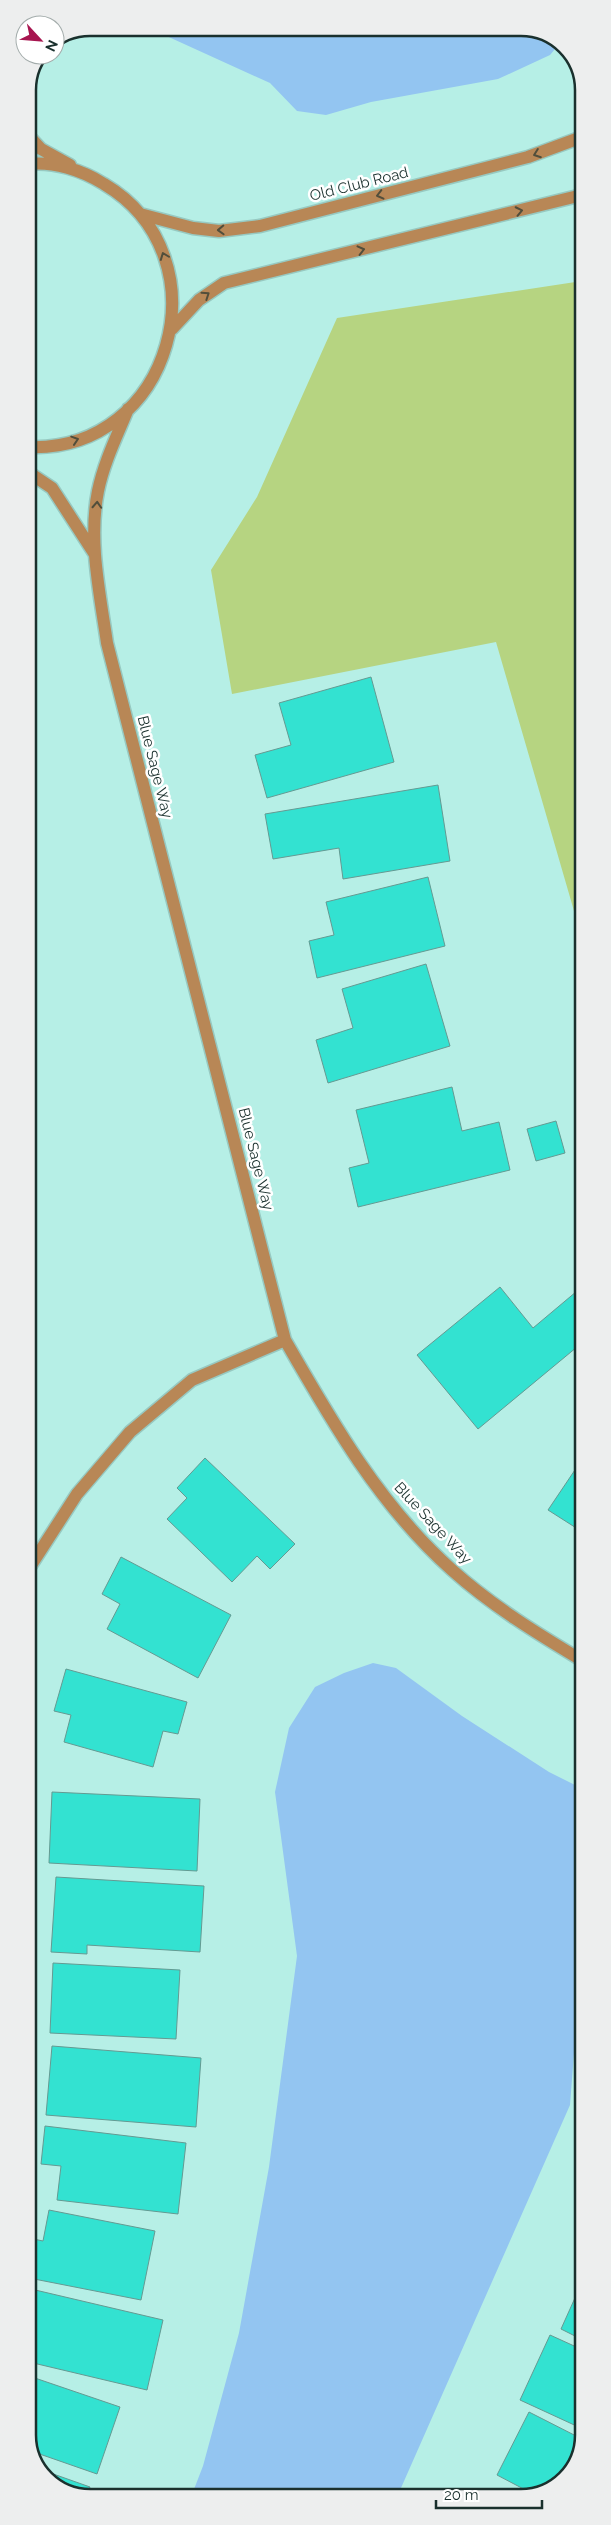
<svg xmlns="http://www.w3.org/2000/svg" width="611" height="2525" font-family="Raleway,sans-serif">
	<style>
		.green { fill: #b6d481 }
		.water { fill: #93c5f1 }
		.building { fill: #33e2d1; stroke: #649a92 }
		.lines { fill: none; stroke-linecap: round; stroke-linejoin: round }
		.street-casing { stroke: #97c9c1; stroke-width: 15 }
		.street { stroke: #b88756; stroke-width: 12 }
		.oneway { stroke: #514e3b }
		.labels { text-anchor: middle; dominant-baseline: central; stroke-width: 5; stroke-linejoin: round; paint-order: stroke }
		.street-label { font-size: 15px; fill: #1a302d; stroke: #fff }
		.rim { fill: none; stroke: #1a302d; stroke-width: 2.5 }
	</style>
	<rect width="100%" height="100%" fill="#b6efe6"/>
	<path class="green" d="M582 281 583 942 496 642 232 694 211 570 257 497 337 318Z"/>
	<path class="water" d="M149 28H529L560 43 550 55 498 79 371 102 326 115 297 111 270 83Z
		M373 1663 396 1668 462 1716 549 1772 583 1789V1970L580 1975 570 2105 397 2497H191L203 2466 239 2333 269 2167 297 1956 275 1792 289 1728 315 1687 344 1673Z"/>
	<path class="building" d="M371 677 394 762 267 798 255 755 291 745 279 703Z
		M438 785 450 861 343 879 339 848 273 859 265 814Z
		M428 877 445 946 317 978 309 941 334 935 326 902Z
		M426 964 450 1046 328 1083 316 1040 353 1028 342 989Z
		M452 1087 462 1131 499 1122 510 1170 358 1207 349 1168 369 1163 356 1110Z
		M556 1121 565 1153 536 1161 527 1129Z
		M583 1286V1342L478 1429 417 1355 500 1287 533 1328Z
		M205 1458 295 1544 270 1569 257 1556 232 1582 167 1519 187 1498 177 1488Z
		M583 1458V1527L581 1531 548 1510Z
		M121 1557 231 1615 198 1678 107 1629 120 1604 102 1594Z
		M66 1669 187 1702 178 1734 163 1731 153 1767 64 1742 71 1715 54 1711Z
		M52 1792 200 1799 197 1871 49 1863Z
		M56 1877 204 1886 200 1952 87 1945V1954L51 1952Z
		M53 1963 180 1970 176 2039 50 2033Z
		M52 2046 201 2058 196 2127 46 2115Z
		M45 2126 186 2143 178 2214 57 2200 61 2166 41 2164Z
		M49 2210 155 2231 141 2300 29 2278V2238L43 2241Z
		M31 2289 163 2320 147 2390 29 2362V2297Z
		M579 2289 583 2290V2340L561 2329Z
		M550 2335 583 2350V2429L520 2400Z
		M29 2376 120 2407 97 2474 31 2451 29 2447Z
		M529 2412 582 2439 568 2476 535 2495 497 2475Z
		M42 2470 90 2487 86 2497 49 2482Z"/>
	<g class="lines">
		<defs>
			<path id="street" d="M28 135 41 149 70 165
				M28 164C53 161 82 170 104 184 227 257 172 453 28 447
				M140 214 193 228 219 231 260 226 528 157 582 137
				M172 329 199 300 224 283 582 195
				M128 409C117 436 104 462 98 491 88 541 100 594 107 643L285 1340C332 1422 380 1506 452 1570 492 1606 538 1634 583 1661
				M28 472 52 488 94 553
				M28 1570 77 1494 130 1432 192 1380 285 1340"/>
		</defs>
		<use href="#street" class="street-casing"/>
		<use href="#street" class="street"/>
	</g>
	<defs><path id="oneway-chevron" d="M-2-3.5L2.5 0L-2 3.5" fill="none" stroke-width="1.6" stroke-linecap="round" stroke-linejoin="round" transform="scale(1.25)"/></defs>
	<g class="oneway">
		<use href="#oneway-chevron" transform="translate(537 154) rotate(160)"/>
		<use href="#oneway-chevron" transform="translate(380 195) rotate(166)"/>
		<use href="#oneway-chevron" transform="translate(519 211) rotate(-12)"/>
		<use href="#oneway-chevron" transform="translate(221 230) rotate(178)"/>
		<use href="#oneway-chevron" transform="translate(361 250) rotate(-14)"/>
		<use href="#oneway-chevron" transform="translate(164 256) rotate(-111)"/>
		<use href="#oneway-chevron" transform="translate(206 295) rotate(-34)"/>
		<use href="#oneway-chevron" transform="translate(75 440) rotate(-18)"/>
		<use href="#oneway-chevron" transform="translate(97 505) rotate(-87)"/>
	</g>
	<g class="labels">
		<g class="street-label">
			<text transform="translate(359 184) rotate(-14)">Old Club Road</text>
			<text transform="translate(155 767) rotate(76)">Blue Sage Way</text>
			<text transform="translate(256 1159) rotate(76)">Blue Sage Way</text>
			<text transform="translate(433 1523) rotate(47)">Blue Sage Way</text>
		</g>
	</g>
	<path d="M0 0H611V2525H0ZM90 36H521A54 54 0 0 1 575 90V2435A54 54 0 0 1 521 2489H90A54 54 0 0 1 36 2435V90A54 54 0 0 1 90 36Z" fill="#edeeee" fill-rule="evenodd"/>
	<path class="rim" d="M90 36H521A54 54 0 0 1 575 90V2435A54 54 0 0 1 521 2489H90A54 54 0 0 1 36 2435V90A54 54 0 0 1 90 36Z"/>
	<g transform="translate(40 40) rotate(116)"><circle r="24" fill="#ffffff" stroke="#a3acab"/>
	<path d="M0-4L9 19L0 12L-9 19Z" fill="#a7154f"/>
	<text y="-8" font-size="14" font-weight="bold" text-anchor="middle" fill="#1a302d">N</text>
	</g>
	<path d="M436 2500v8h106v-8" fill="none" stroke="#1a302d" stroke-width="2.5"/>
	<text x="444" y="2500" font-size="15" fill="#1a302d" stroke="#ffffff" stroke-width="4" paint-order="stroke">20 m</text>
</svg>
